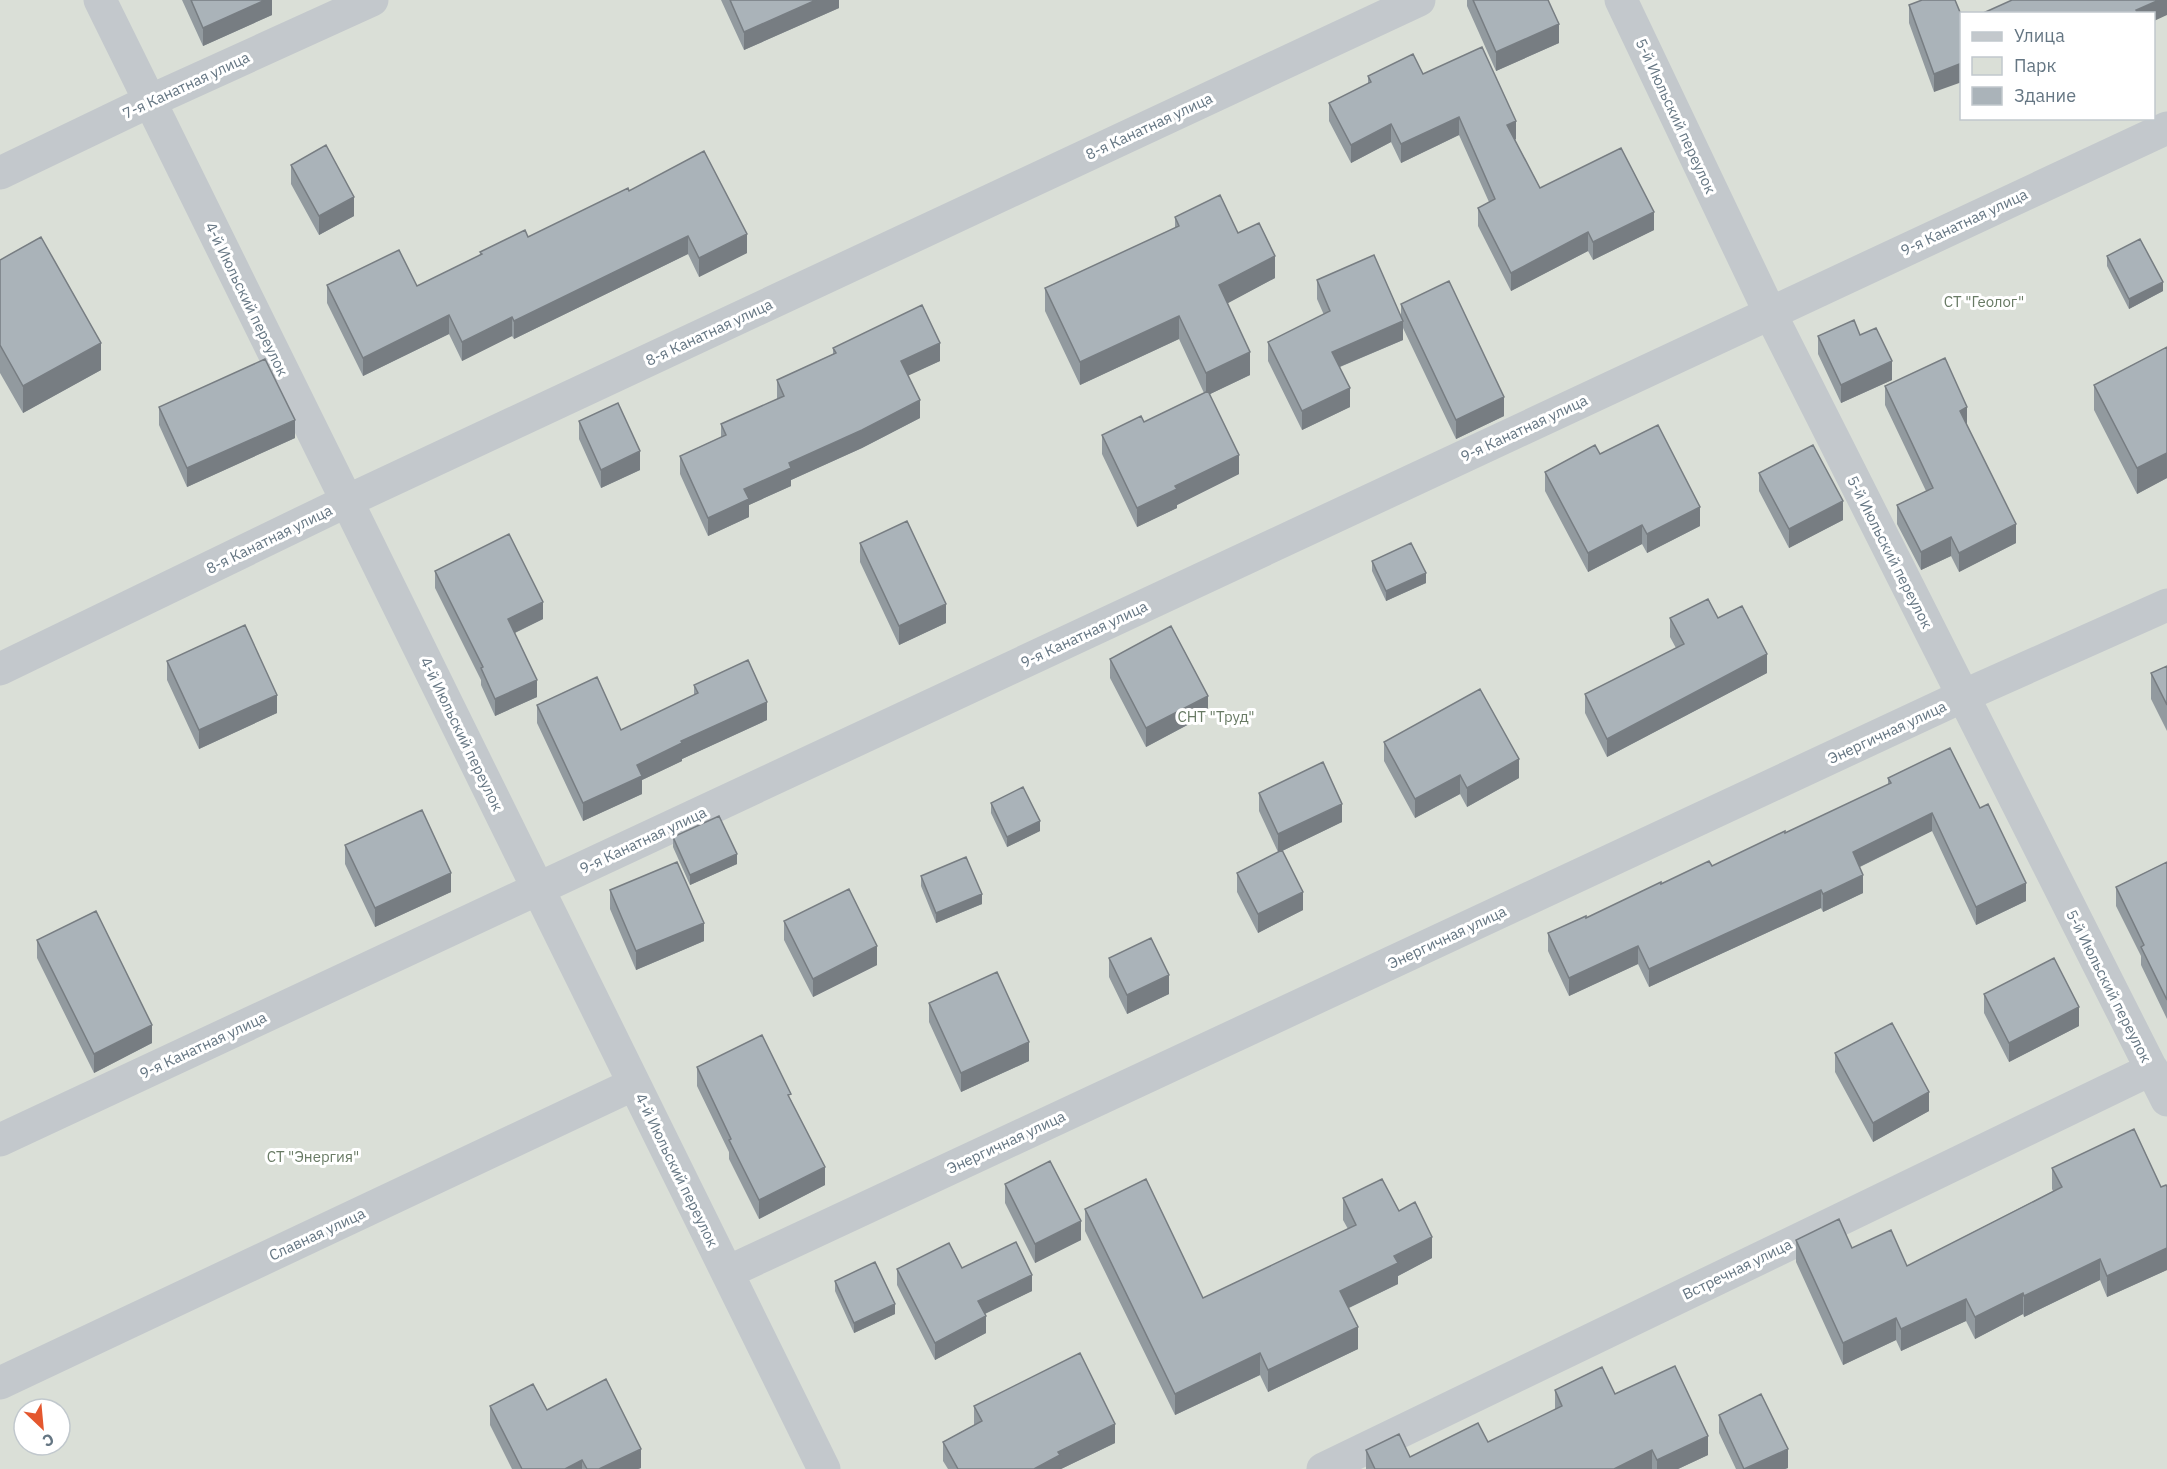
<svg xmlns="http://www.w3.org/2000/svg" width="2167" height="1469" font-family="'IBM Plex Sans',sans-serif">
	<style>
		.green { fill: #dadfd7; fill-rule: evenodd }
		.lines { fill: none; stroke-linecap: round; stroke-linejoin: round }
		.minor { stroke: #c3c8cc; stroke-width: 33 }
		.wall { fill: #929a9f }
		.shaded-wall { fill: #777d82 }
		.building { fill: #aab3b9; stroke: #777d82; stroke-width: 1.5 }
		.labels { text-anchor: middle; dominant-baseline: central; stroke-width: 6; stroke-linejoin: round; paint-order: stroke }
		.street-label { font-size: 15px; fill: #657683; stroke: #fff }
		.park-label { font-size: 15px; fill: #687a64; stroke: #fff }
	</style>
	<rect width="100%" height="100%" fill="#fafaf8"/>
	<path class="green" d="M0 0H2167V1469H0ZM1962 14H2154V118H1962ZM24 1409H60V1445H24Z"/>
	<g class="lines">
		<path class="minor" d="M100 0 824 1469
			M1621 0 1770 313 2167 1100
			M0 173 150 101 372 0
			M0 669 347 501 1419 0
			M0 1140 2167 128
			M728 1272 1963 696 2167 605
			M0 1383 634 1084
			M1323 1469 2152 1069"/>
	</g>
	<path class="wall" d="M182 0H272V15L203 46Z
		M721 0H839V8L744 50Z
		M1467 0H1548L1559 43 1496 71 1467 6Z
		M1909 5 1962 17 1934 92 1909 23Z
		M1423 74 1516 139 1515 140 1540 188 1654 230 1593 260 1588 251 1511 291 1478 226V208L1489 202 1459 135 1401 163 1391 142 1351 163 1329 121V103L1368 84V76Z
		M291 165 354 216 319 235 291 184Z
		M629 191 747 253 699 277 688 254 514 339 512 336 462 361 449 334 363 376 327 303V285L417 286 480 255V252L528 237Z
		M1175 217 1238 233 1275 278 1227 303 1250 375 1210 394 1239 474 1177 505V508L1137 527 1102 454V435L1144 422 1204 393 1179 339 1080 385 1045 311V288L1175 228Z
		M2107 256 2163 291 2129 309 2107 266Z
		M0 260 101 370 23 413 0 373Z
		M1317 280 1401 315V304L1504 416 1456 439 1403 328V340L1340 367 1350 407 1302 430 1268 361V342L1324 315 1317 299Z
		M1860 335 1892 380 1841 403 1818 354V336Z
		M2167 347V478L2137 494 2094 410V385Z
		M833 348 940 361 908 375 920 418 862 448 791 480V486L749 505V517L708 536 680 474V456L721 437V424L777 399V380L833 354Z
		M1885 386 1967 426 2016 543 1959 572 1951 556 1921 570 1897 524V505L1926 491 1885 405Z
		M159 407 295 438 187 487 159 425Z
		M579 421 640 470 601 488 579 439Z
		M1600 454 1700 526 1647 553 1642 544 1588 572 1545 491V472Z
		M1759 473 1843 520 1789 548 1759 491Z
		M860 543 946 623 899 645 860 562Z
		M1372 561 1426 583 1386 601 1372 571Z
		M435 571 543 619 515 633 537 697 495 716 481 685V680L435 588Z
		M1670 618 1767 673 1607 757 1585 713V694L1676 648 1670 637Z
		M1110 659 1208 714 1146 747 1110 678Z
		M167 661 277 713 199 749 167 680Z
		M2167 666V731L2151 699V673Z
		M694 685 767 720 682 759V761L642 780V794L583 821 537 723V705L621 730 694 695Z
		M1384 742 1519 778 1467 807 1460 794 1415 818 1384 761Z
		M1950 748 2026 901 1976 925 1932 831 1860 867 1863 893 1823 912 1821 908 1649 987 1638 964 1569 996 1548 951V933L1586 918 1661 884 1712 866 1785 833 1888 785V778Z
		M1259 793 1342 822 1282 851 1303 910 1258 933 1237 892V873L1278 852 1259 811Z
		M991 803 1040 831 1007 847 991 813Z
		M673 837 737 864 690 885 673 847Z
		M345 845 451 892 375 927 345 864Z
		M2167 862V1019L2141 965V956L2116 906V887Z
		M921 876 982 904 936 923 921 886Z
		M610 890 704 941 636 970 610 909Z
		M784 921 877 965 813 997 784 940Z
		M37 940 152 1043 94 1073 37 958Z
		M1109 958 1169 994 1127 1014 1109 977Z
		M1984 994 2079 1026 2009 1062 1984 1013Z
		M929 1003 1029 1061 961 1092 929 1022Z
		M1835 1053 1929 1111 1873 1142 1835 1072Z
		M697 1067 791 1100 825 1185 759 1219 729 1159V1152L697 1086Z
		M2052 1168 2161 1187H2167V1270L2107 1297 2100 1280 2024 1317 2023 1314 1975 1339 1966 1321 1901 1351 1896 1340 1843 1365 1796 1262V1240L1852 1248 1907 1266 2053 1191 2052 1189Z
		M1005 1184 1081 1240 1035 1263 1005 1203Z
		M1343 1198 1399 1211 1432 1258 1398 1276V1284L1349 1308 1358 1349 1268 1392 1260 1375 1175 1415 1085 1231V1209L1203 1298 1348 1229 1343 1220Z
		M962 1268 1032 1291 985 1314 986 1333 935 1360 897 1285V1269Z
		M835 1281 895 1314 854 1333 835 1291Z
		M1555 1390 1615 1394 1708 1455 1678 1469H1366V1450L1410 1457 1488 1442 1555 1410Z
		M490 1406 547 1410 641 1468 638 1469H512L490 1425Z
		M974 1406 1115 1443 1061 1469H948L943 1461V1442L974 1425Z
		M1719 1415 1788 1468 1785 1469H1736L1719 1433Z"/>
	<path class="shaded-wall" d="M265 0H272V15L203 46V28Z
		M816 0H839V8L744 50V32Z
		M2159 0H2167V15L2154 21V14H2136V10Z
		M1559 24V43L1496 71V52Z
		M1962 63V82L1934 92V74Z
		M1459 117V135L1401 163V144Z
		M1516 121V139L1507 143V125Z
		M1391 124V142L1351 163V145Z
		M354 197V216L319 235V216Z
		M1654 212V230L1593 260V242Z
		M1588 232V251L1511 291V273Z
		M747 234V253L699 277V258Z
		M688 236V254L514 339V321Z
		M1275 256V278L1219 308V285Z
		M2163 282V291L2129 309V299Z
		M449 315V334L363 376V358Z
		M1179 316V339L1080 385V362Z
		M512 317V336L462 361V342Z
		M1403 321V340L1332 370V352Z
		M101 343V370L23 413V386Z
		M940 343V361L901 379V361Z
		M1250 352V375L1206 396V373Z
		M1892 361V380L1841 403V385Z
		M1350 388V407L1302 430V411Z
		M1504 397V416L1456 439V420Z
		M920 400V418L862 448 791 480V486L749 505V517L708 536V518L744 489 789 463Z
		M1967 407V426L1960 411Z
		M295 420V438L187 487V468Z
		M640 451V470L601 488V470Z
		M2167 453V478L2137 494V468Z
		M1239 455V474L1177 505V508L1137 527V508L1175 486Z
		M1843 501V520L1789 548V529Z
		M1700 507V526L1647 553V534Z
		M2016 524V543L1959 572V553Z
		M1642 525V544L1588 572V553Z
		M1951 537V556L1921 570V552Z
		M1426 573V583L1386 601V591Z
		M543 602V619L508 636V619Z
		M946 604V623L899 645V626Z
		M1767 654V673L1607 757V739Z
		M537 680V697L495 716V699Z
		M277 695V713L199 749V730Z
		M1208 696V714L1146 747V728Z
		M767 702V720L682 759V761L642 780V794L583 821V803L637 765 681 741Z
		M1519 759V778L1467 807V788Z
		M1460 775V794L1415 818V799Z
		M1342 804V822L1278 853V834Z
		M1932 813V831L1853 870V852Z
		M1040 821V831L1007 847V837Z
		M737 854V864L690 885V875Z
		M451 873V892L375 927V908Z
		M1863 875V893L1823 912V894Z
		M2026 883V901L1976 925V907Z
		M1821 890V908L1649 987V969Z
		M1303 892V910L1258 933V914Z
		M982 894V904L936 923V913Z
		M704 923V941L636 970V951Z
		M877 946V965L813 997V979Z
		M1638 946V964L1569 996V978Z
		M1169 975V994L1127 1014V995Z
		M2079 1007V1026L2009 1062V1043Z
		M152 1025V1043L94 1073V1054Z
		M1029 1042V1061L961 1092V1073Z
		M1929 1092V1111L1873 1142V1123Z
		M825 1167V1185L759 1219V1200Z
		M1081 1221V1240L1035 1263V1244Z
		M1432 1237V1258L1398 1276V1284L1340 1312V1291L1394 1256Z
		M2167 1248V1270L2107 1297V1276Z
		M2100 1259V1280L2024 1317V1296Z
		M1032 1275V1291L978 1317V1301Z
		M2023 1293V1314L1975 1339V1317Z
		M1966 1299V1321L1901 1351V1329Z
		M895 1304V1314L854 1333V1323Z
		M986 1316V1333L935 1360V1343Z
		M1896 1318V1340L1843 1365V1343Z
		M1358 1327V1349L1268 1392V1370Z
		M1260 1353V1375L1175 1415V1394Z
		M1115 1424V1443L1061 1469H1034L1058 1452Z
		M1708 1436V1455L1678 1469H1657V1460Z
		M641 1449V1468L638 1469H599Z
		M1788 1449V1468L1785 1469H1745Z
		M1652 1450V1469H1614Z
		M582 1460V1469H565Z"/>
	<path class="building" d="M191 0H265L203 28Z
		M730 0H816L744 32Z
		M1473 0H1548L1559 24 1496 52Z
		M1922 0H1955L1962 17V63L1934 74 1909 5Z
		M2012 0H2159L2136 10 2138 14H1981Z
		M1482 47 1516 121 1507 125 1540 188 1621 148 1654 212 1593 242 1588 232 1511 273 1478 208 1495 199 1459 117 1401 144 1391 124 1351 145 1329 103 1371 82 1368 76 1413 54 1423 74Z
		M326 145 354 197 319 216 291 165Z
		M704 151 747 234 699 258 688 236 514 321 512 317 462 342 449 315 363 358 327 285 399 250 417 286 482 254 480 252 525 230 528 237 628 188 629 191Z
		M1220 195 1238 233 1259 223 1275 256 1219 285 1250 352 1206 373 1179 316 1080 362 1045 288 1179 226 1175 217Z
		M41 237 101 343 23 386 0 345V260Z
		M2140 239 2163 282 2129 299 2107 256Z
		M1374 255 1403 321 1332 352 1350 388 1302 411 1268 342 1330 311 1317 280Z
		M1449 281 1504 397 1456 420 1401 304Z
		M922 305 940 343 901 361 920 400 862 430 789 463 791 468 744 489 749 499 708 518 680 456 726 435 721 424 784 396 777 380 836 353 833 348Z
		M1854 320 1860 335 1876 328 1892 361 1841 385 1818 336Z
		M2167 347V453L2137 468 2094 385Z
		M1945 358 1967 407 1960 411 2016 524 1959 553 1951 537 1921 552 1897 505 1933 488 1885 386Z
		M265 359 295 420 187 468 159 407Z
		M1208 391 1239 455 1175 486 1177 489 1137 508 1102 435 1141 416 1144 422Z
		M618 403 640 451 601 470 579 421Z
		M1658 425 1700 507 1647 534 1642 525 1588 553 1545 472 1595 445 1600 454Z
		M1813 445 1843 501 1789 529 1759 473Z
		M907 521 946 604 899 626 860 543Z
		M509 534 543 602 508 619 537 680 495 699 481 668 483 667 435 571Z
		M1411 543 1426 573 1386 591 1372 561Z
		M1708 599 1718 618 1742 606 1767 654 1607 739 1585 694 1684 644 1670 618Z
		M245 625 277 695 199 730 167 661Z
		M1171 626 1208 696 1146 728 1110 659Z
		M748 660 767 702 681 741 682 743 637 765 642 776 583 803 537 705 597 677 621 730 698 693 694 685Z
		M2167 666V705L2151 673Z
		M1480 689 1519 759 1467 788 1460 775 1415 799 1384 742Z
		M1950 748 1980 808 1988 804 2026 883 1976 907 1932 813 1853 852 1863 875 1823 894 1821 890 1649 969 1638 946 1569 978 1548 933 1586 916V918L1661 882V884L1709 861 1712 866 1785 831V833L1891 783 1888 778Z
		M1323 762 1342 804 1278 834 1259 793Z
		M1023 787 1040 821 1007 837 991 803Z
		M422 810 451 873 375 908 345 845Z
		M719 816 737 854 690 875 673 837Z
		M1282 850 1303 892 1258 914 1237 873Z
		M966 857 982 894 936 913 921 876Z
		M677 862 704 923 636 951 610 890Z
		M2167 862V1000L2141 947 2144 945 2116 887Z
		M849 889 877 946 813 979 784 921Z
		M96 911 152 1025 94 1054 37 940Z
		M1151 938 1169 975 1127 995 1109 958Z
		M2054 958 2079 1007 2009 1043 1984 994Z
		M997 972 1029 1042 961 1073 929 1003Z
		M1892 1023 1929 1092 1873 1123 1835 1053Z
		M762 1035 791 1094 788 1095 825 1167 759 1200 729 1140 731 1139 697 1067Z
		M2134 1129 2161 1187 2166 1185 2167 1187V1248L2107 1276 2100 1259 2024 1296 2023 1293 1975 1317 1966 1299 1901 1329 1896 1318 1843 1343 1796 1240 1839 1219 1852 1248 1891 1230 1907 1266 2062 1187 2052 1168Z
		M1050 1161 1081 1221 1035 1244 1005 1184Z
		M1146 1179 1203 1298 1356 1225 1343 1198 1382 1179 1399 1211 1415 1202 1432 1237 1394 1256 1398 1263 1340 1291 1358 1327 1268 1370 1260 1353 1175 1394 1085 1209Z
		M1016 1242 1032 1275 978 1301 986 1316 935 1343 897 1269 949 1243 962 1268Z
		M875 1262 895 1304 854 1323 835 1281Z
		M1080 1353 1115 1424 1058 1452 1060 1455 1034 1469H958L943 1442 982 1421 974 1406Z
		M1675 1366 1708 1436 1657 1460 1652 1450 1614 1469H1375L1366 1450 1399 1434 1410 1457 1478 1423 1488 1442 1562 1406 1555 1390 1602 1367 1615 1394Z
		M606 1379 641 1449 599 1469H587L582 1460 565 1469H522L490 1406 533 1384 547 1410Z
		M1761 1394 1788 1449 1744 1469 1719 1415Z"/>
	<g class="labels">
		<g class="street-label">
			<text transform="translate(186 85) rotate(-25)">7-я Канатная улица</text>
			<text transform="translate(1676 116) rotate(65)">5-й Июльский переулок</text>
			<text transform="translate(1149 126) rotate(-25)">8-я Канатная улица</text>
			<text transform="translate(1964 222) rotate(-25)">9-я Канатная улица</text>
			<text transform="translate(247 299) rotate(64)">4-й Июльский переулок</text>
			<text transform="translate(709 332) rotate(-25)">8-я Канатная улица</text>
			<text transform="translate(1524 428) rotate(-25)">9-я Канатная улица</text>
			<text transform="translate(269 539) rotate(-26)">8-я Канатная улица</text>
			<text transform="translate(1890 552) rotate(63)">5-й Июльский переулок</text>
			<text transform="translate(1084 634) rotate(-25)">9-я Канатная улица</text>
			<text transform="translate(1887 732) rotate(-25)">Энергичная улица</text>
			<text transform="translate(462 734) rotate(64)">4-й Июльский переулок</text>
			<text transform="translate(643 840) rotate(-25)">9-я Канатная улица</text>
			<text transform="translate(1447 937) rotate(-25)">Энергичная улица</text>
			<text transform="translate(2109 986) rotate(63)">5-й Июльский переулок</text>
			<text transform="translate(203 1045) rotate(-25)">9-я Канатная улица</text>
			<text transform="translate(1006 1142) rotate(-25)">Энергичная улица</text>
			<text transform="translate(677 1170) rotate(64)">4-й Июльский переулок</text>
			<text transform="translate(317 1234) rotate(-25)">Славная улица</text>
			<text transform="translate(1737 1269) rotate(-26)">Встречная улица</text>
		</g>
		<g class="park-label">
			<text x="1984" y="301">СТ "Геолог"</text>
			<text x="1216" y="716">СНТ "Труд"</text>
			<text x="313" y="1156">СТ "Энергия"</text>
		</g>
	</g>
	<rect x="1960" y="12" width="195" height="108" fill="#ffffff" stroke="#c1c8cd" stroke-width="1.5"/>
	<rect x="1972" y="32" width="30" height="9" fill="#c3c8cc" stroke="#c1c8cd" stroke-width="1.5"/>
	<text x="2014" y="42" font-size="18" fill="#657683">Улица</text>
	<rect x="1972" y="57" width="30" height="18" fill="#dadfd7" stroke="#c1c8cd" stroke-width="1.5"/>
	<text x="2014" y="72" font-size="18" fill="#657683">Парк</text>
	<rect x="1972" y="87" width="30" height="18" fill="#aab3b9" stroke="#c1c8cd" stroke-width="1.5"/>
	<text x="2014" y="102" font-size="18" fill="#657683">Здание</text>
	<g transform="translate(42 1427) rotate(154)"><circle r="28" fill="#ffffff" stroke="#c1c8cd" stroke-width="1.5"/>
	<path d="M0-4.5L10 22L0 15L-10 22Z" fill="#e4572e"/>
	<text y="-9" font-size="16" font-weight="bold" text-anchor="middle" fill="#657683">С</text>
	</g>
</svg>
